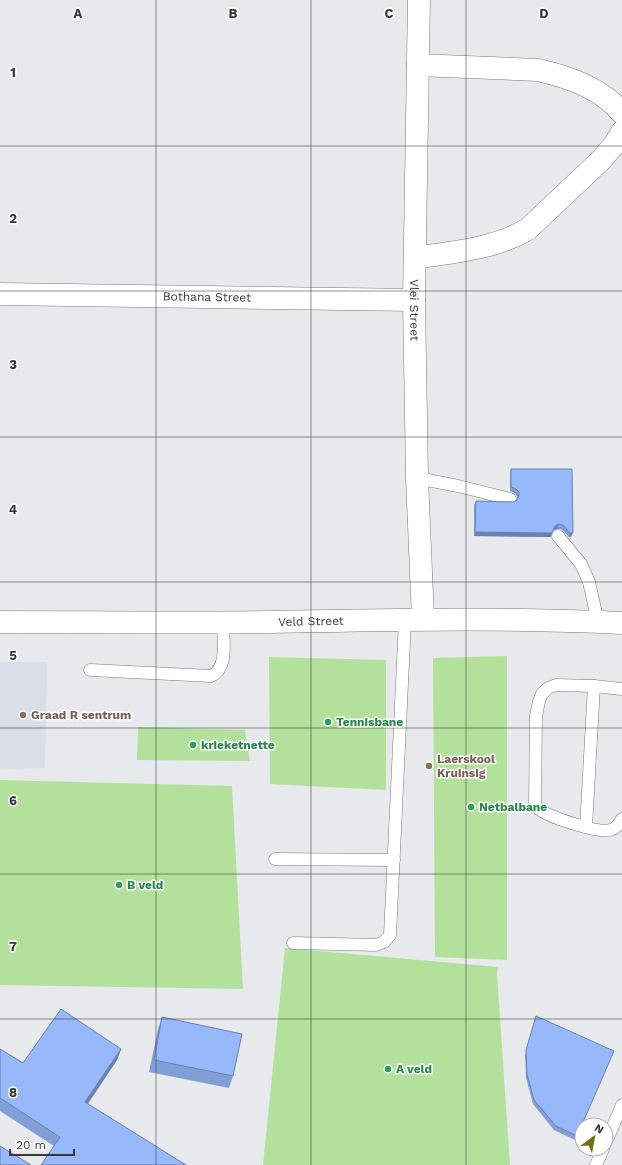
<svg xmlns="http://www.w3.org/2000/svg" width="622" height="1165" font-family="'Work Sans',sans-serif">
  <style>
    .built { fill: #d9dee7 }
    .green { fill: #b3e19c }
    .lines { fill: none; stroke-linecap: round; stroke-linejoin: round }
    .service-casing { stroke: #77797c; stroke-width: 13 }
    .minor-casing { stroke: #77797c; stroke-width: 23 }
    .tertiary-casing { stroke: #77797c; stroke-width: 23 }
    .service { stroke: #fff; stroke-width: 12 }
    .minor { stroke: #fff; stroke-width: 22 }
    .tertiary { stroke: #fff; stroke-width: 22 }
    .wall { fill: #829ed7 }
    .shaded-wall { fill: #6a81af }
    .building { fill: #97b8fa; stroke: #6a81af }
    .grid { fill: none; stroke: #373739; stroke-width: 1; stroke-opacity: 0.55 }
    .education-dot { fill: #8d6e63; stroke: #fff; stroke-width: 1.5 }
    .leisure-dot { fill: #2e9e5b; stroke: #fff; stroke-width: 1.5 }
    .labels { text-anchor: middle; stroke-width: 3; stroke-linejoin: round; paint-order: stroke }
    .street-label { font-size: 12px; fill: #373739; stroke: #fff }
    .education-label { font-size: 12px; font-weight: bold; fill: #785e54; stroke: #fff; text-anchor: start }
    .leisure-label { font-size: 12px; font-weight: bold; fill: #27864d; stroke: #fff; text-anchor: start }
    .grid-label { font-size: 13px; text-anchor: middle; font-weight: bold; fill: #373739; stroke: #fff; stroke-width: 3; stroke-linejoin: round; paint-order: stroke }
  </style>
  <rect width="100%" height="100%" fill="#e7e9ec"/>
  <!-- built -->
  <path class="built" d="M0,662H47L45,768L0,769Z"/>
  <!-- green -->
  <g class="green">
    <path d="M507,656V960L435,957L433,658Z"/>
    <path d="M269,657L386,660V790L270,784Z"/>
    <path d="M138,727L245,730L250,761L137,760Z"/>
    <path d="M0,780L232,786L243,989L0,985Z"/>
    <path d="M285,948L498,967L497,973L510,1165H263Z"/>
  </g>
  <g class="lines">
    <!-- service casing -->
    <g class="service-casing">
      <g id="service">
        <path d="M417,478L458,486L510,499"/>
        <path d="M558,536L581,564L589,582L598,622"/>
        <path d="M90,670L211,676C229,668 223,638 223,622"/>
        <path d="M622,689L594,686L556,685L548,688L542,694L539,701L536,716L535,805C537,807 539,810 542,811C553,818 600,834 611,830C617,828 619,823 622,819"/>
        <path d="M586,827L594,686"/>
        <path d="M275,859L394,860"/>
        <path d="M293,943L376,945L384,942L390,935L405,620"/>
        <path d="M606,1142L622,1105"/>
        <path d="M596,1165L603,1149"/>
      </g>
    </g>
    <!-- minor casing -->
    <g class="minor-casing">
      <g id="minor">
        <path id="s1" d="M419,0L414,300L417,478L423,619"/>
        <path d="M418,65L538,70C569,77 601,88 622,113"/>
        <path d="M415,258C453,252 495,249 528,229L601,160L614,145L622,132"/>
        <path id="s2" d="M0,294L414,300"/>
      </g>
    </g>
    <!-- tertiary casing -->
    <g class="tertiary-casing">
      <g id="tertiary">
        <path id="s3" d="M0,622C91,622 181,623 272,622C389,620 505,617 622,623"/>
      </g>
    </g>
    <!-- service -->
    <use href="#service" class="service"/>
    <!-- minor -->
    <use href="#minor" class="minor"/>
    <!-- tertiary -->
    <use href="#tertiary" class="tertiary"/>
  </g>
  <!-- wall -->
  <g class="wall">
    <path d="M511,469H572L571,537H569L561,529H557L553,530L551,537L474,536V505L476,501L513,502L517,500V497L515,493L510,491V473Z"/>
    <path d="M536,1016L612,1055L575,1140L554,1130L533,1104L526,1078L525,1055Z"/>
    <path d="M162,1017L233,1076L229,1088L149,1072L158,1029Z"/>
    <path d="M0,1049L23,1063L121,1049L117,1060L88,1104L54,1146L0,1111Z"/>
  </g>
  <!-- shaded-wall -->
  <g class="shaded-wall">
    <path d="M559,524L557,529L553,530L555,526Z"/>
    <path d="M475,532L552,533L551,537L474,536Z"/>
    <path d="M570,533H573L571,537H569Z"/>
    <path d="M121,1049L117,1060L81,1113L85,1102Z"/>
  </g>
  <!-- building -->
  <g class="building">
    <path d="M511,469H572L573,533H570L563,525L559,524L555,526L552,533L475,532L476,501L513,502L517,500L519,496V492L516,489L511,487Z"/>
    <path d="M61,1009L121,1049L85,1102L186,1165H41L60,1137L0,1098V1049L23,1063Z"/>
    <path d="M536,1016L614,1051L577,1136L556,1126L534,1100L527,1074L526,1050Z"/>
    <path d="M162,1017L242,1034L233,1076L154,1060Z"/>
    <path d="M0,1146L31,1165H0Z"/>
  </g>
  <!-- grid -->
  <path class="grid" d="M156,0V1165M311,0V1165M466,0V1165M0,146H622M0,291H622M0,437H622M0,582H622M0,728H622M0,874H622M0,1019H622"/>
  <!-- markers -->
  <g class="education-dot">
    <circle cx="23" cy="715" r="4"/>
    <circle cx="429" cy="766" r="4"/>
  </g>
  <g class="leisure-dot">
    <circle cx="328" cy="722" r="4"/>
    <circle cx="193" cy="745" r="4"/>
    <circle cx="471" cy="807" r="4"/>
    <circle cx="119" cy="885" r="4"/>
    <circle cx="388" cy="1069" r="4"/>
  </g>
  <g class="labels">
    <!-- street labels -->
    <g class="street-label">
      <text dy="4" stroke="none"><textPath href="#s2" startOffset="207">Bothana Street</textPath></text>
      <text dy="4" stroke="none"><textPath href="#s1" startOffset="310">Vlei Street</textPath></text>
      <text dy="4" stroke="none"><textPath href="#s3" startOffset="311">Veld Street</textPath></text>
    </g>
    <!-- education labels -->
    <g class="education-label">
      <text x="31" y="719">Graad R sentrum</text>
      <text x="437" y="763">Laerskool<tspan x="437" dy="14">Kruinsig</tspan></text>
    </g>
    <!-- leisure labels -->
    <g class="leisure-label">
      <text x="336" y="726">Tennisbane</text>
      <text x="201" y="749">krieketnette</text>
      <text x="479" y="811">Netbalbane</text>
      <text x="127" y="889">B veld</text>
      <text x="396" y="1073">A veld</text>
    </g>
  </g>
  <g class="grid-label">
    <text x="78" y="18">A</text>
    <text x="233" y="18">B</text>
    <text x="389" y="18">C</text>
    <text x="544" y="18">D</text>
    <text x="13" y="77">1</text>
    <text x="13" y="223">2</text>
    <text x="13" y="369">3</text>
    <text x="13" y="514">4</text>
    <text x="13" y="660">5</text>
    <text x="13" y="805">6</text>
    <text x="13" y="951">7</text>
    <text x="13" y="1097">8</text>
  </g>
  <!-- north arrow -->
  <g transform="translate(594 1137) rotate(32)"><circle r="19" fill="#ffffff" stroke="#afafb0"/>
  <path d="M0-3L7 15L0 10L-7 15Z" fill="#747114"/>
  <text y="-6" font-size="11" font-weight="bold" text-anchor="middle" fill="#373739">N</text>
  </g>
  <!-- scale -->
  <path d="M10 1149v6h64v-6" fill="none" stroke="#373739" stroke-width="2"/>
  <text x="16" y="1149" font-size="12" fill="#373739" stroke="#ffffff" stroke-width="3" paint-order="stroke">20 m</text>
</svg>
